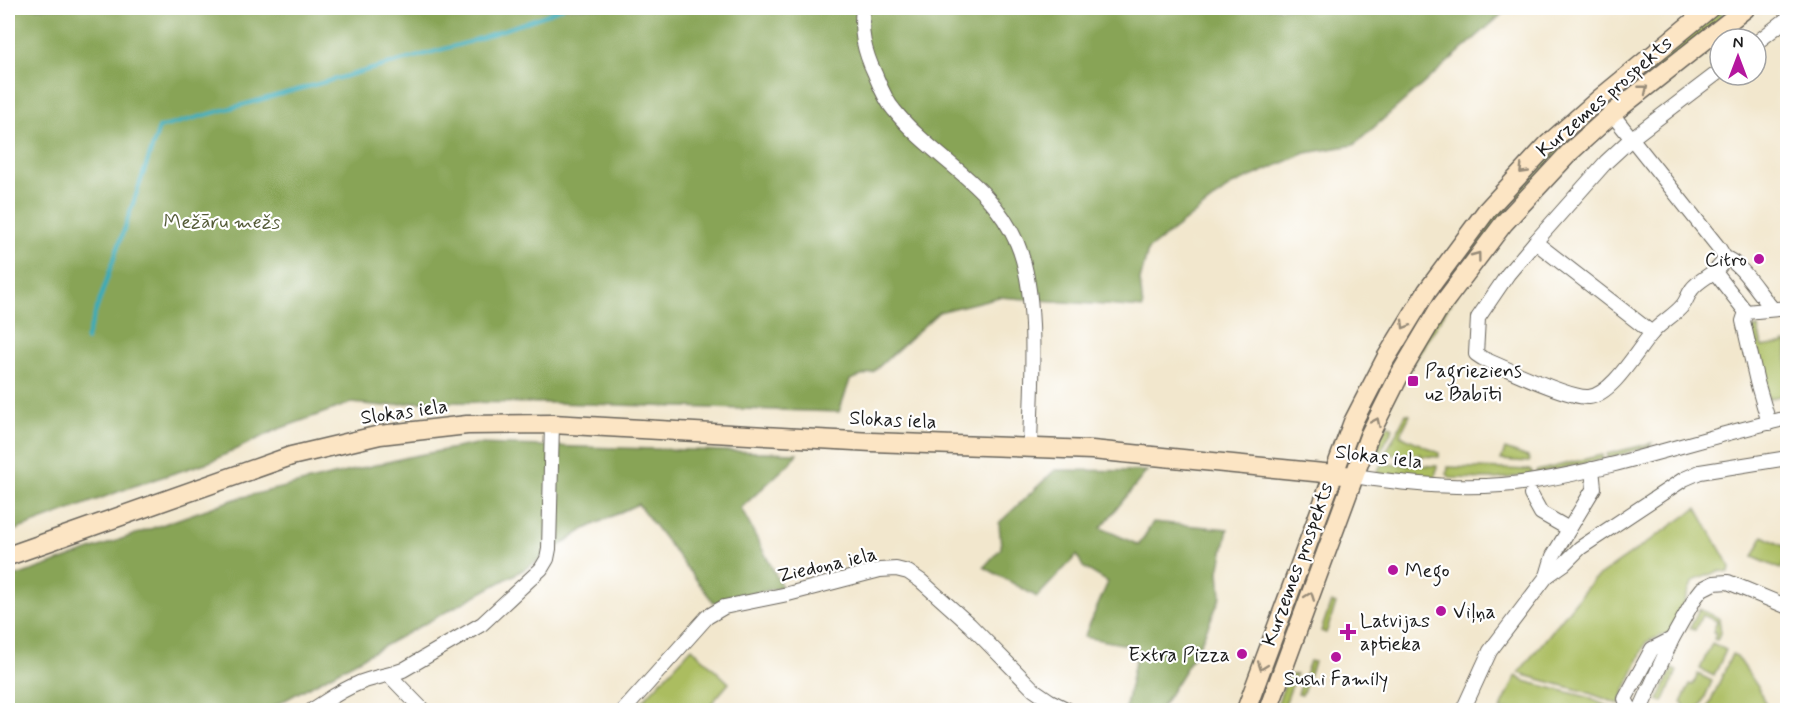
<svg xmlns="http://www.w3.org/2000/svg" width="1795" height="718" font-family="Mynerve,sans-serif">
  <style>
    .green { fill: #abbd61; stroke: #646c3e; stroke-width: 1.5 }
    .forest { fill: #88a457; stroke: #52603a; stroke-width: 1.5 }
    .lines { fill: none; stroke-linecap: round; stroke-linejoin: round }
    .stream { stroke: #3babb8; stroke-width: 4 }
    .street-casing { stroke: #67635a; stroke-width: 16 }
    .secondary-casing { stroke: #67635a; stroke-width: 21 }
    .street { stroke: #fff; stroke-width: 14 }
    .secondary { stroke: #fce5c4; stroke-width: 18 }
    .oneway { stroke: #978b78 }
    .poi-dot { fill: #b5179e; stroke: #fff; stroke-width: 2 }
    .labels { text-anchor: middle; stroke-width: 4.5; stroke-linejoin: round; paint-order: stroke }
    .street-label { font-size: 20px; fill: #1c1c1c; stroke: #fff }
    .park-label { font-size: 20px; fill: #555c38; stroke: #fff }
    .poi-label { font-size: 20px; fill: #1c1c1c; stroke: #fff; text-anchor: start }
  </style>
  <rect width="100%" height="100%" fill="#fff"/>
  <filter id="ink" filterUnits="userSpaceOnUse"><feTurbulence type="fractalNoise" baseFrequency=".0167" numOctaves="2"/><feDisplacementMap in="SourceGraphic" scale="12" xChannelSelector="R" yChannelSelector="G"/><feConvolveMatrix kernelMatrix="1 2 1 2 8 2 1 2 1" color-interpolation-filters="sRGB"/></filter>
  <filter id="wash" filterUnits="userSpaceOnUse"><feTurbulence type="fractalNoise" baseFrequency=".008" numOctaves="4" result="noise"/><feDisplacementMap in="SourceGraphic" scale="24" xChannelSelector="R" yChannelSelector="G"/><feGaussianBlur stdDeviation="1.35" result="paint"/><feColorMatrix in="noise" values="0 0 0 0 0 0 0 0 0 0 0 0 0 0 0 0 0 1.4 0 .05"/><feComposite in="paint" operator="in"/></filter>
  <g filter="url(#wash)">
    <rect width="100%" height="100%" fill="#f2e7cd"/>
    <!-- green -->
    <g class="green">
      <path d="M1719,10L1724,17L1515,201L1358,450L1351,447L1385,374L1462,252L1533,169L1650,65Z"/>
      <path d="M1758,327L1762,347L1787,343V394L1768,399L1751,329Z"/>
      <path d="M1406,414L1410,415L1400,435L1439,453V457L1421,456V454H1409L1408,456L1388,454L1386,452Z"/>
      <path d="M1388,425L1393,428L1381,451L1377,454L1370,453Z"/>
      <path d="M1652,443L1650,446L1608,458L1607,454Z"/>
      <path d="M1505,449L1528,457L1530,460L1529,462L1501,460Z"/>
      <path d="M1602,455L1603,459L1536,474V471Z"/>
      <path d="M1382,464L1437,466L1435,480L1378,474L1377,471Z"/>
      <path d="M1448,467L1531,470L1532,475L1495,479L1451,478L1447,474Z"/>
      <path d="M1330,498L1339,501L1261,710H1258L1268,676Z"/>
      <path d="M1697,508L1730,567L1729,572L1719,571L1693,581L1671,632L1646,642L1619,704L1586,692L1524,675L1519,672L1593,580Z"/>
      <path d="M1763,536L1787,548V556L1781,569L1753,557Z"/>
      <path d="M1331,602L1336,604L1326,633L1321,631Z"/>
      <path d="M1699,609L1719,618L1721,633L1717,640L1714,639L1716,633L1713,632L1717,621L1702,615L1695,630L1690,628Z"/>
      <path d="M1712,643L1726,650L1714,676L1700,669Z"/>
      <path d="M692,648L729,683L706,710H634Z"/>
      <path d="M1732,654L1737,656L1758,687L1768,710H1707Z"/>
      <path d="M1310,661L1314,662L1302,695L1298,694Z"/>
      <path d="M1672,669L1677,671L1663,702L1658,700Z"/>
      <path d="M1296,674L1283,710H1275L1288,676Z"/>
      <path d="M1698,674L1712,681L1699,710H1682L1684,705L1681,703L1690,684L1693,685Z"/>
      <path d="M1516,676L1524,681L1587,697L1616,710H1500Z"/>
    </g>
    <!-- forest -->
    <g class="forest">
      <path d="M8,8H1509L1354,145L1306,153L1232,185L1148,250L1140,280L1143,308L999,297L939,312L873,372L850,380L839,412L554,403L417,402L384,406L351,403L276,430L212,461L134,486L8,533Z"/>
      <path d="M476,444L797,453L792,461L741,508L782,587L714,603L638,504L585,529L530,566L267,710H8V579L235,499L408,457Z"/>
      <path d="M1055,470L1147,471L1101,528L1139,545L1153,522L1228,529L1219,571L1221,596L1199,647L1160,710H1125L1138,647L1084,637L1108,582L1083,567L1077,555L1037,597L984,567L1001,548L999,523Z"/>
    </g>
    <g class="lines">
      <!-- stream -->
      <path class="stream" d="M86,340L159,128L469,42L543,16L562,8"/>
    </g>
  </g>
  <g filter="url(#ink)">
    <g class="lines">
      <!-- street casing -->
      <g class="street-casing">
        <g id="street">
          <path d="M863,8C860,32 864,51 875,74C880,86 885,100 894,110C934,160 990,181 1017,243C1040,296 1031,389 1030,447"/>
          <path d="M1756,43L1788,18"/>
          <path d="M1720,71L1632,138L1606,162L1535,242L1508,274L1478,318L1476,354L1482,358C1503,367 1570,399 1589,397C1613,394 1637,350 1652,333C1661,322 1674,316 1683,305C1687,300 1688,294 1692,289C1701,277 1719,273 1725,258"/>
          <path d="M1612,114L1719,248L1725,258C1741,262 1760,296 1773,309"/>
          <path d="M1535,242L1652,333"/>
          <path d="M1714,271L1746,312"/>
          <path d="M1769,423L1757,382L1743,321L1746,312L1788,308"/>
          <path d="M1354,476C1413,485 1475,491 1535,481C1621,467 1703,437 1788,418"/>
          <path d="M1531,495L1541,513L1569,529"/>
          <path d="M1547,576L1553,556L1594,488L1592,469"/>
          <path d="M390,676L423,710"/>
          <path d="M312,710C327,701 341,690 357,684C372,677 388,676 403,670L482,624L541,569L547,559L549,549L552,424"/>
          <path d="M624,710L707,617L724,607L788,594L880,570L896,569L908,572L921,581L970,625L1034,690L1050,701L1068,710"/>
          <path d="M1463,710L1490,651L1547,576L1564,564L1580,548L1684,479L1700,472L1788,458"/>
          <path d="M1631,710L1625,699L1652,649L1672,639"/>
          <path d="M1640,710L1672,639L1695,598L1702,589L1714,583L1728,582L1788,607"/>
        </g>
      </g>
      <!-- secondary casing -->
      <g class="secondary-casing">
        <g id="secondary">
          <path d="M8,556L291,456L380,435L467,425L552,424L872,442L1092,450L1354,476"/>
          <path d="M1246,710L1353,422L1386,358L1427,291L1487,210L1547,145L1598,100L1710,8"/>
          <path d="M1268,710L1369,436L1400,374L1438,310L1504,223L1570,152L1612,114L1746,8"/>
        </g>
      </g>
      <!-- street -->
      <use href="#street" class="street"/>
      <!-- secondary -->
      <use href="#secondary" class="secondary"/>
    </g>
    <!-- one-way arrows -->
    <defs><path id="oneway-chevron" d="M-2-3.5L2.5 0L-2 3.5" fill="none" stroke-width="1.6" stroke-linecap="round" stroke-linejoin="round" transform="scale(1.5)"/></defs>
    <g class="oneway">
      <use href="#oneway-chevron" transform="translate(1644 89) rotate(-39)"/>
      <use href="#oneway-chevron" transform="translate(1523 170) rotate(134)"/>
      <use href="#oneway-chevron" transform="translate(1477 256) rotate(-53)"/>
      <use href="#oneway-chevron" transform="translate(1405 325) rotate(121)"/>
      <use href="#oneway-chevron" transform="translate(1376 422) rotate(-65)"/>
      <use href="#oneway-chevron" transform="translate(1310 596) rotate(-70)"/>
      <use href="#oneway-chevron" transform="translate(1262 666) rotate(110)"/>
    </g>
  </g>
  <!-- markers -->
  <g class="poi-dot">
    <circle cx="1759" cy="259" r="6"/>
    <rect x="1407" y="375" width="12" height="12" rx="3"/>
    <circle cx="1393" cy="570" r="6"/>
    <circle cx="1441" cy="611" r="6"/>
    <path d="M1345 623h6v6h6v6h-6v6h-6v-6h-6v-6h6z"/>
    <circle cx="1242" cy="654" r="6"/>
    <circle cx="1336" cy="657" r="6"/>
  </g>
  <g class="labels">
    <!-- street labels -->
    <g class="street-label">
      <text transform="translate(1604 96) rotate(-41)" y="7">Kurzemes prospekts</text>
      <text transform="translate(404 411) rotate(-8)" y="7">Slokas iela</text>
      <text transform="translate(893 419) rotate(3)" y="7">Slokas iela</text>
      <text transform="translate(1379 456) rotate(7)" y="7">Slokas iela</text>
      <text transform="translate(827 564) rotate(-13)" y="7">Ziedoņa iela</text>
      <text transform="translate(1297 564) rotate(-70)" y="7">Kurzemes prospekts</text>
    </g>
    <!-- park labels -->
    <g class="park-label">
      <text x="222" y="228">Mežāru mežs</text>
    </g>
    <!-- poi labels -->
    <g class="poi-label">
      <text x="1747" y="266" text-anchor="end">Citro</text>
      <text x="1425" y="377">Pagrieziens<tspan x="1425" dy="23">uz Babīti</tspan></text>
      <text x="1405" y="577">Mego</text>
      <text x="1453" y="618">Viļņa</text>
      <text x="1360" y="627">Latvijas<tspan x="1360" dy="23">aptieka</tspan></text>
      <text x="1230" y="661" text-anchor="end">Extra Pizza</text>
      <text x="1336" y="685" text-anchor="middle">Sushi Family</text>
    </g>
  </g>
  <!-- margin -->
  <rect width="1795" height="718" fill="none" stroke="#fff" stroke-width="30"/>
  <!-- north arrow -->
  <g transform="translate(1738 57)"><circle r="28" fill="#ffffff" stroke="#a4a4a4" stroke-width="1.5"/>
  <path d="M0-4.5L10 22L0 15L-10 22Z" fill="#b5179e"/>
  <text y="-9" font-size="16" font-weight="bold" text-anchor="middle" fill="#1c1c1c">N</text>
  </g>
</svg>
